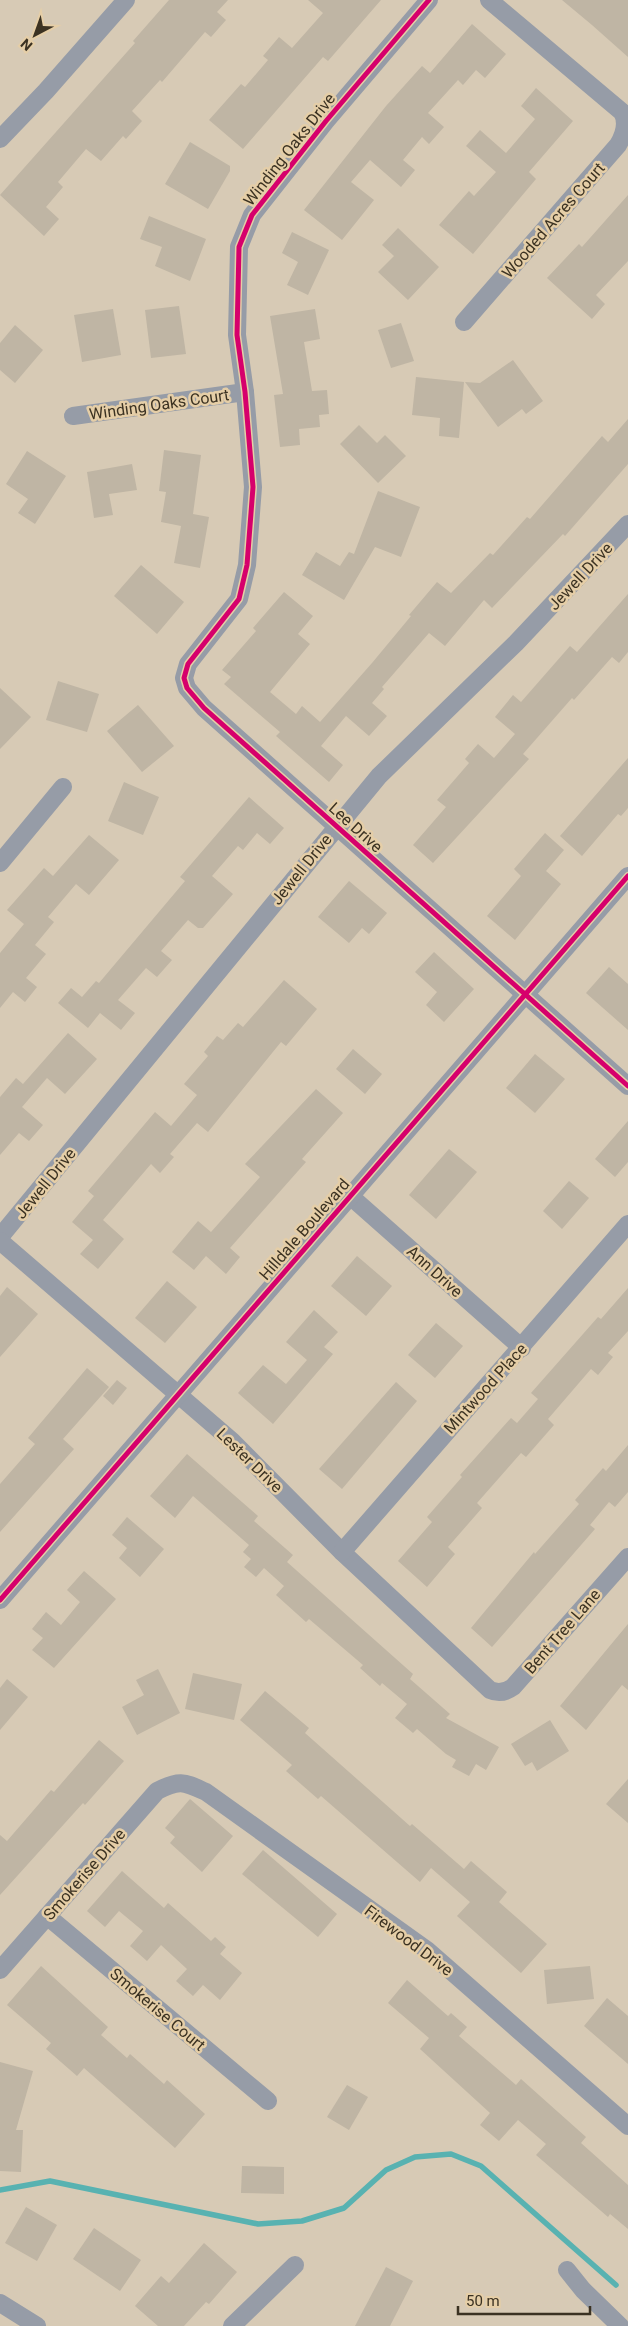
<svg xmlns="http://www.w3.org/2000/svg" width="628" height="2326" font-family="Roboto,sans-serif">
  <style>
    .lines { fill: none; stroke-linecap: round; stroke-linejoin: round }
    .stream { stroke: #58b2b1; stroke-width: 5.5 }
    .building { fill: #bfb5a4 }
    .minor { stroke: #969ca7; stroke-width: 18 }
    .cycleway-casing { stroke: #e5cea7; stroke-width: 8 }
    .cycleway { stroke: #d6006c; stroke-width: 5 }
    .labels { text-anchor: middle; stroke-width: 5; stroke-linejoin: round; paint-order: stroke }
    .street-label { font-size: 16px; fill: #3b3222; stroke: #e5cea7 }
  </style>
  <rect width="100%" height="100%" fill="#d7cab5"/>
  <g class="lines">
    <!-- stream -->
    <path class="stream" d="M0,2190L50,2181L258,2224L302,2221L344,2208L386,2170L415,2157L451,2154L481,2166L616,2285"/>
  </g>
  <!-- building -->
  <g class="building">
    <path d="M169,0H228L217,12L226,20L211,37L205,32L162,82L160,80L132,111L142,121L126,139L123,136L101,161L86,149L58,182L63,187L46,207L59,219L44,236L0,195L135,43L133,41Z"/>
    <path d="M308,0H381L328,61L323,57L243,149L209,120L241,84L245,87L268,60L263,56L279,37L292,48L323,13Z"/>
    <path d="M562,0H628V57L592,25Z"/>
    <path d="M472,24L506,54L485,78L476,70L463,85L458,80L428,113L444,127L429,144L422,137L403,160L415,170L401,187L370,160L351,182L374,200L342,240L304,210L386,106L422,66L430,73Z"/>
    <path d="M536,88L573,121L529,172L536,179L473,254L439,225L469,191L474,196L496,172L466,146L480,130L506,153L535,119L521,106Z"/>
    <path d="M190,142L230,166V171L208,209L165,184Z"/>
    <path d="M628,195V261L596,295L605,304L592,319L547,278L579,244L582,247Z"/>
    <path d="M149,216L206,239L190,281L155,266L162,247L140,239Z"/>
    <path d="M398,228L439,267L408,300L378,272L394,256L382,245Z"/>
    <path d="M292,232L329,250L308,295L287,285L298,262L282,253Z"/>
    <path d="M179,306L186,354L151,358L145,310Z"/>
    <path d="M113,309L121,355L82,362L74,315Z"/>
    <path d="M315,309L320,339L304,342L312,391L327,390L329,414L319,415L320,427L299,429L300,445L280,447L274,395L283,394L270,316Z"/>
    <path d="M401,323L414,361L391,368L378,330Z"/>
    <path d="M15,325L43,350L15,383L0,370V343Z"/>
    <path d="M513,360L543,401L526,414L522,409L498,427L465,382L480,383Z"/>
    <path d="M416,377L464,382L459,438L439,436L440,418L412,415Z"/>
    <path d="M628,419V464L565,536L563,534L492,608L484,600L445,646L429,633L382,687L384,689L372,703L387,716L369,736L346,716L321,746L343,765L329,782L276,736L280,732L224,684L231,677L222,670L256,631L253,628L284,592L313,616L298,634L310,644L270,692L296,714L302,706L320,722L372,663L411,616L409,615L437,582L451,593L490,553L493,555L527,517L530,519L602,436L608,442Z"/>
    <path d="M359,425L377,443L385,435L406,456L378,483L340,444Z"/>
    <path d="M164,450L201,455L193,514L209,517L200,568L174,563L181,526L161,522L166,492L159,491Z"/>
    <path d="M27,451L66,476L35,524L18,513L28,499L6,484Z"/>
    <path d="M132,464L137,490L109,494L113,515L94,518L87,472Z"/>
    <path d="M378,491L420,507L401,557L375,547L344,600L302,575L316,552L340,566L349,552L354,554Z"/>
    <path d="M141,565L184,602L157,634L114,596Z"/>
    <path d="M628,594V652L619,663L612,657L574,700L572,698L523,754L529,759L433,863L413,845L446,807L437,800L469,763L465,759L478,744L494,758L515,734L495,717L513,695L521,702L570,646L577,652Z"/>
    <path d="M58,681L99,694L87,732L46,720Z"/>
    <path d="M0,688L31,717L0,749Z"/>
    <path d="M138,705L174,746L142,772L107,731Z"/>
    <path d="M628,758V808L621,816L618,814L582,856L560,836Z"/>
    <path d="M124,782L159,797L143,835L108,821Z"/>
    <path d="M249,797L284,828L270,844L257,833L243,850L238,846L212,876L233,894L203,928H198L188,920L161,951L172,960L157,977L146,968L118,1000L135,1013L121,1030L100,1013L88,1028L58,1003L71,988L82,997L96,981L99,983L185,881L180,877Z"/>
    <path d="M545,833L564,850L546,871L561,884L515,940L487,916L521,876L514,869Z"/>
    <path d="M89,835L119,860L89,895L76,884L48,917L54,922L35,945L46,954L26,978L37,987L25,1002L13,992L0,1008V953L24,924L7,910L44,868L53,876Z"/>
    <path d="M349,881L387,913L369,934L362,928L349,943L318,917Z"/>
    <path d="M434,952L474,989L444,1022L426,1005L437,992L415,972Z"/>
    <path d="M609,967L628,984V1030L586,993Z"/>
    <path d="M284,980L317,1009L286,1046L281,1042L208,1132L197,1123L170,1154L174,1157L160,1173L151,1164L103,1220L124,1239L98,1269L80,1254L93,1240L72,1222L94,1196L88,1191L155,1112L171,1126L197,1095L184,1084L208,1056L204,1052L217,1036L223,1040L238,1023L243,1027Z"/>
    <path d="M68,1033L97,1059L65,1094L47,1078L22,1107L43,1125L29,1141L19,1133L0,1155V1097L16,1078L23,1084Z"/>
    <path d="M353,1049L382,1074L365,1094L336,1069Z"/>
    <path d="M535,1054L565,1079L535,1113L506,1088Z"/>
    <path d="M316,1089L343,1113L302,1159L306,1162L230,1248L240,1257L226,1274L206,1256L194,1270L172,1252L198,1221L211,1232L260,1177L245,1164Z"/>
    <path d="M628,1121V1162L615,1177L595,1159Z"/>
    <path d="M449,1149L477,1172L436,1219L409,1195Z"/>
    <path d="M569,1181L589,1198L562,1229L543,1211Z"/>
    <path d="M357,1256L392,1286L366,1316L331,1286Z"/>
    <path d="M167,1281L197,1307L165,1343L135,1318Z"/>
    <path d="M7,1287L38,1314L0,1357V1296Z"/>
    <path d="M628,1288V1331L608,1353L613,1357L598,1375L591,1369L548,1419L554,1425L526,1457L521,1453L477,1503L482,1508L448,1547L455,1554L427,1587L398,1561L432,1522L427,1517L462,1477L460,1475L511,1418L517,1423L538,1399L531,1393L598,1317L601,1319Z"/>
    <path d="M314,1310L338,1332L324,1347L333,1354L273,1424L238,1393L263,1365L286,1384L307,1360L286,1342Z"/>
    <path d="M436,1323L463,1346L435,1378L408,1355Z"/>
    <path d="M87,1368L109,1387L63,1439L74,1449L0,1532V1484L35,1444L28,1438Z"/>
    <path d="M117,1380L127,1388L113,1405L103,1396Z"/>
    <path d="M396,1382L417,1401L342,1489L319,1469Z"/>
    <path d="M628,1445V1492L615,1507L609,1502L590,1525L595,1529L492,1647L471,1628L534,1552L535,1554L579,1504L575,1500L603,1468L606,1471Z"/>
    <path d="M187,1454L258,1516L254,1521L293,1555L287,1562L413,1674L410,1679L450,1714L446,1718L499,1747L486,1770L476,1764L469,1776L452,1767L456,1760L446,1754L417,1729L413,1733L395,1718L407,1704L382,1683L380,1686L360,1668L363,1665L309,1619L306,1622L276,1595L284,1586L264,1568L256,1577L244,1567L251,1559L243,1552L249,1545L193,1496L175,1518L150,1496Z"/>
    <path d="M127,1517L164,1549L140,1577L119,1558L127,1548L112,1535Z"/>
    <path d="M84,1571L116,1599L54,1668L32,1650L43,1638L32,1629L46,1612L61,1625L80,1602L67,1590Z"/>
    <path d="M628,1624V1690L622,1685L586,1730L560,1706Z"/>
    <path d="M158,1669L180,1713L137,1735L122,1707L144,1695L136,1680Z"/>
    <path d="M193,1673L242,1684L234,1720L185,1709Z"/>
    <path d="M7,1679L28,1697L0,1730V1688Z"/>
    <path d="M265,1691L309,1728L305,1733L410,1826L412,1824L464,1869L471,1861L507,1892L499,1902L547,1944L521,1973L457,1916L470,1902L431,1868L420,1882L321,1796L318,1799L286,1771L292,1765L240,1720Z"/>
    <path d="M550,1720L569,1751L537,1771L532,1762L525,1766L511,1744Z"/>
    <path d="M99,1740L124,1761L85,1805L83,1803L0,1895V1835L7,1841L51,1790L54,1792Z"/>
    <path d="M628,1779V1823L606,1804Z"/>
    <path d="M190,1799L233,1836L202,1872L170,1843L175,1837L165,1828Z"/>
    <path d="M263,1850L337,1914L318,1937L242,1874Z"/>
    <path d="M122,1871L164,1908L168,1903L211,1941L215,1937L226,1947L220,1954L242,1973L220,2000L203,1985L193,1996L176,1981L187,1969L161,1945L147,1961L130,1946L143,1931L119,1911L105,1927L87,1911Z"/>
    <path d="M41,1966L108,2027L101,2035L127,2058L130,2054L164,2084L167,2080L205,2114L175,2148L84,2068L77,2076L46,2049L51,2043L7,2005Z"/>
    <path d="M590,1966L594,1999L547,2004L544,1970Z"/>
    <path d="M407,1980L448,2016L451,2013L467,2027L459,2036L516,2085L521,2079L586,2137L581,2143L628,2185V2229L610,2214L608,2217L536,2155L546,2144L518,2120L499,2141L480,2125L490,2113L420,2049L429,2038L388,2003Z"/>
    <path d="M607,1998L628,2016V2064L584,2026Z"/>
    <path d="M0,2062L33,2071L16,2130H23L21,2172L0,2171Z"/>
    <path d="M347,2085L368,2097L349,2130L327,2117Z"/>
    <path d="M242,2166L284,2167V2194L241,2193Z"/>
    <path d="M26,2207L57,2225L37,2261L5,2243Z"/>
    <path d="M94,2228L141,2260L120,2291L73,2259Z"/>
    <path d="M204,2243L237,2272L209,2304L206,2302L184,2326H158L135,2306L161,2276L169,2283Z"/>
    <path d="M386,2267L413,2281L390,2326H355Z"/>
  </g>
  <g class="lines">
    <!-- minor -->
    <g class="minor">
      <path d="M429,0L326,121L252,215L239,247L237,335L245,392L253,487L247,565L239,599L188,664L184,678L187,688L204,708L628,1086"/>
      <path d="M0,139L46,91L126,0"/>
      <path d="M464,322L618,145C624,135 628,123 622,112L489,0"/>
      <path d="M73,416L245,392"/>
      <path d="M0,863L63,787"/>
      <path d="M349,1195L522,1348"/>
      <path d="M0,1237L379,776L516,643L628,524"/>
      <path d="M0,1241L232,1441L342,1552L490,1690C499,1694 506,1692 513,1687L628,1557"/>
      <path d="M342,1552L628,1224"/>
      <path d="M0,1600L628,876"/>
      <path d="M47,1916L268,2101"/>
      <path d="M0,1970L157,1791C180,1779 184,1782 206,1792L427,1950L628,2126"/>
      <path d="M567,2270L583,2290L620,2326"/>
      <path d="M0,2303L37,2326"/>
      <path d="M232,2326L295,2265"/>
    </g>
    <!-- cycleway casing -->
    <g class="cycleway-casing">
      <g id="cycleway">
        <path d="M429,0L326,121L252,215L239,247L237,335L245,392L253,487L247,565L239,599L188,664L184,678L187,688L204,708L628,1086"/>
        <path d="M0,1600L628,876"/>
      </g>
    </g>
    <!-- cycleway -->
    <use href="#cycleway" class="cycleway"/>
  </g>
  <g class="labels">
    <!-- street labels -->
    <g class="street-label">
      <text transform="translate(289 149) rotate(-52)" y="6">Winding Oaks Drive</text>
      <text transform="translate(553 220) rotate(-49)" y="6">Wooded Acres Court</text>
      <text transform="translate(159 404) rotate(-8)" y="6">Winding Oaks Court</text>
      <text transform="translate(580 576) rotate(-47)" y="6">Jewell Drive</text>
      <text transform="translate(356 827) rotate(42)" y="6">Lee Drive</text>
      <text transform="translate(301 869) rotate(-51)" y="6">Jewell Drive</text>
      <text transform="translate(45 1183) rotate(-51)" y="6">Jewell Drive</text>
      <text transform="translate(304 1229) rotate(-49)" y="6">Hilldale Boulevard</text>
      <text transform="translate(435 1271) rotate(42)" y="6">Ann Drive</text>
      <text transform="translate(485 1388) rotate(-48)" y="6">Mintwood Place</text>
      <text transform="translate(250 1460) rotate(44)" y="6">Lester Drive</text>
      <text transform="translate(562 1631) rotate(-49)" y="6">Bent Tree Lane</text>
      <text transform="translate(84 1874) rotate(-49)" y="6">Smokerise Drive</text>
      <text transform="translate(409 1940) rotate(37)" y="6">Firewood Drive</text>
      <text transform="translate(158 2009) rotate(40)" y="6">Smokerise Court</text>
    </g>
  </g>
  <!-- north arrow -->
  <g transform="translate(35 35) rotate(221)" stroke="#e5cea7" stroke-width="4" paint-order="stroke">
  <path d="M0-4L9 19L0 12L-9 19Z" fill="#3b3222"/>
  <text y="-8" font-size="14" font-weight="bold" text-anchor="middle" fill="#3b3222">N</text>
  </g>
  <!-- scale -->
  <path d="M458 2306v8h132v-8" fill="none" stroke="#3b3222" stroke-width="2.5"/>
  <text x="466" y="2306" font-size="15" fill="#3b3222" stroke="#e5cea7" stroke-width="4" paint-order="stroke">50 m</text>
</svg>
